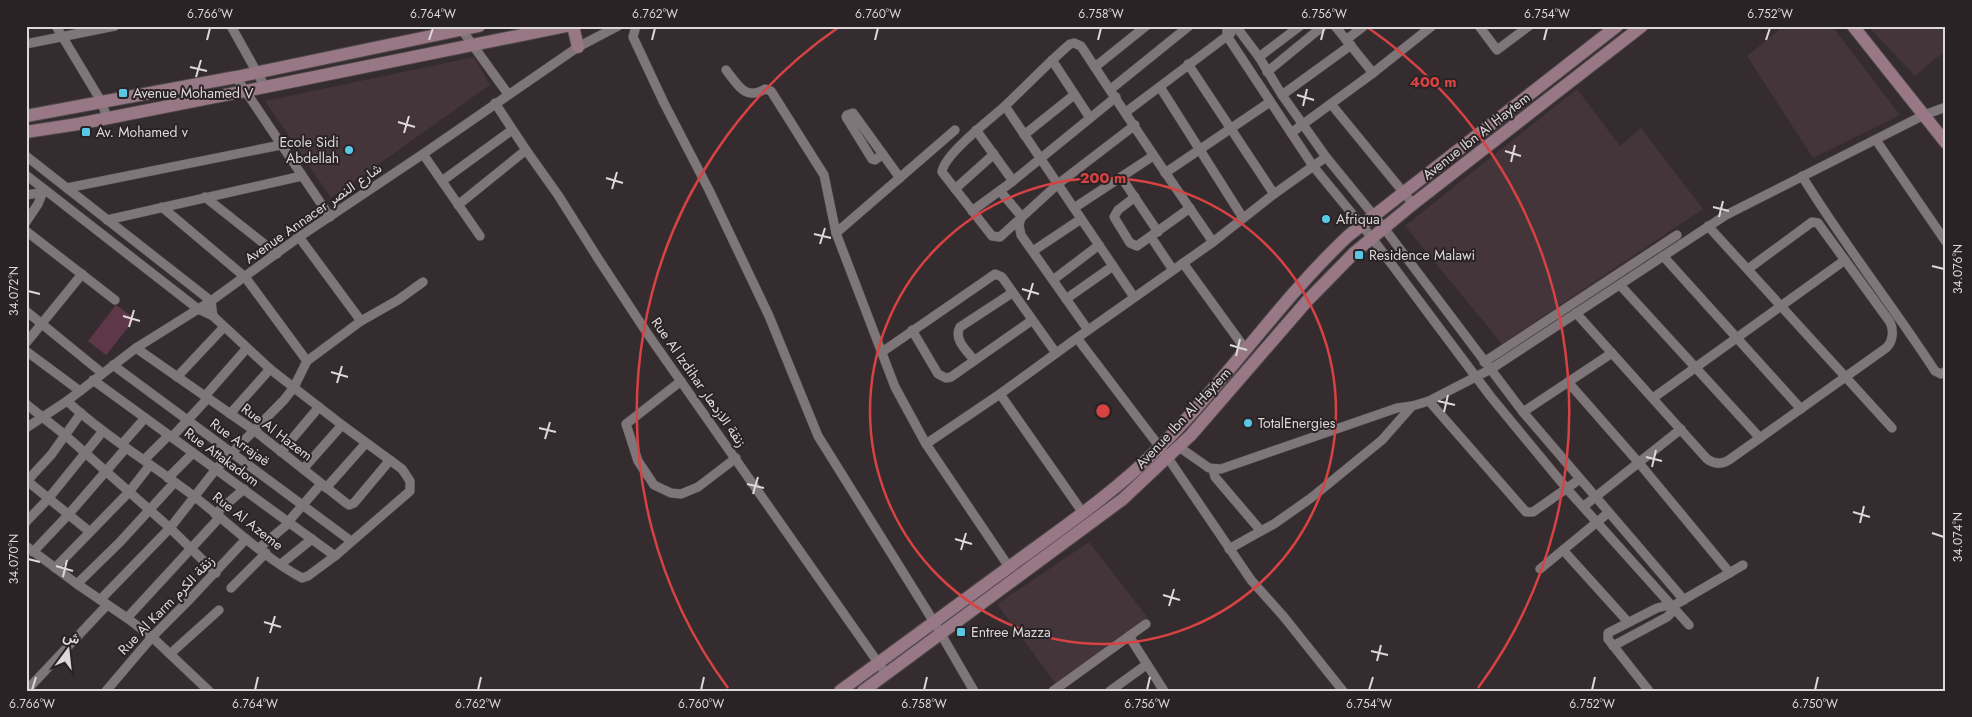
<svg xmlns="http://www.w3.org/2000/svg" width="1972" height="717" font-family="Jost,Vazirmatn,sans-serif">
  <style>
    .built { fill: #43353a }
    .green { fill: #5e3748 }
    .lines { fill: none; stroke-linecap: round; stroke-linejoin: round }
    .street-casing { stroke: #4e484a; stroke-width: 10 }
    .secondary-casing { stroke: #4e484a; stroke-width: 14 }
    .street { stroke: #7f7679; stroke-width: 9 }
    .secondary { stroke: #987885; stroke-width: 12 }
    .ticks { fill: none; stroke: #ddd8da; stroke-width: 2 }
    .ring { fill: none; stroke: #d74243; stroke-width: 2.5 }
    .poi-dot { fill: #59c8e5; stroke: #2a2325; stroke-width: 2 }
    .labels { text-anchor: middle; stroke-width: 4; stroke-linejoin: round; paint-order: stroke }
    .poi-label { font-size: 14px; fill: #ddd8da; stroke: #2a2325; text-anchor: start }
    .street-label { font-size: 14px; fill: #ddd8da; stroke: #2a2325 }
    .centre { fill: #d74243; stroke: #2a2325; stroke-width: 2.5 }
    .ring-label { font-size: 15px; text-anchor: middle; font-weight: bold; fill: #d74243; stroke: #2a2325; stroke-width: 4; stroke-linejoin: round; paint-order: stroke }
    .neatline { fill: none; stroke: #ddd8da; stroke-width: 2 }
    .ticks-label { font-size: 12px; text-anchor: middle; fill: #ddd8da }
  </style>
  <rect width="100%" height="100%" fill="#352c2f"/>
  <!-- built -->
  <g class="built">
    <path d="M1784,26H1832L1900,115L1813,158L1747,56Z"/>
    <path d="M1868,26H1946V50L1915,76Z"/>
    <path d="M474,57L490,85L331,198L265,101Z"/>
    <path d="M1577,89L1620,146L1641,128L1703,209L1502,344L1405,226Z"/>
    <path d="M1089,542L1148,618L1056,684L997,604Z"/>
  </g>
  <!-- green -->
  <path class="green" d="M116,305L135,319L106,355L88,341Z"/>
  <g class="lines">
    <!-- street casing -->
    <g class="street-casing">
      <g id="street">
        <path d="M56,26L101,101L107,117"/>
        <path d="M231,26L265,87"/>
        <path d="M459,26L508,94"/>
        <path d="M636,26L633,37L664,103L709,190L769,316L818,436L934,622L974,691"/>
        <path d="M1227,26V36L1313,166L1372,238L1491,397L1567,489L1689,625"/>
        <path d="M1233,26L1238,29L1259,57L1282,95L1326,157L1384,228L1523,412L1684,600"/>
        <path d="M1335,26L1373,73"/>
        <path d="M1479,26L1497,50L1529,26"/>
        <path d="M1346,40L1364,26"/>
        <path d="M26,44L115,26"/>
        <path d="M1259,57L1300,26"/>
        <path d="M1052,60L1090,118"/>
        <path d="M1188,64L1274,194"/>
        <path d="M1095,67L1146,26"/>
        <path d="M726,70C738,85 745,101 765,89L771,91L824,175L836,233L895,387L926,444L1009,567"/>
        <path d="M1267,72L1323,26"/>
        <path d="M236,77L330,217"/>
        <path d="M1160,87L1243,218"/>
        <path d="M1111,89L1189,26"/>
        <path d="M1282,95L1351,45"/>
        <path d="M495,103L526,150L558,195L599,260L647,333L886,674"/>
        <path d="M1331,104L1413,204"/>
        <path d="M1005,106L1134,297"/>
        <path d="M1126,112L1231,33"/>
        <path d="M1135,125L1058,184L1000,237L992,236L942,172C944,154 992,118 1006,105C1027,85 1048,63 1070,44L1074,43L1081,46C1124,112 1168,177 1213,242"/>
        <path d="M976,130L1013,181"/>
        <path d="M1291,133L1373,73L1432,26"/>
        <path d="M1024,135L1074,95"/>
        <path d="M1876,140L1946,242"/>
        <path d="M423,154L480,236"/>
        <path d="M883,154L875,160L872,159L846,117L847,115L853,113L900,178"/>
        <path d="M26,156L211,301L213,316"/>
        <path d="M1326,157L1274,194L1213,242L1077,338L1168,458L1251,580L1284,617L1343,691"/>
        <path d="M1165,173L1270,102"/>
        <path d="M26,175L198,309L213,316L270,369L342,425L402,469L410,481V491L335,556L308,576L302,578C263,557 230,524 195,497C153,465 106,437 67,401"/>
        <path d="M1802,176C1843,243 1892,305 1935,371L1941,374L1946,371"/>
        <path d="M1121,177L1158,232"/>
        <path d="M442,181L512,130"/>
        <path d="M67,188L281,145"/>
        <path d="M955,189L994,154"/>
        <path d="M1000,191L1022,217"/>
        <path d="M26,195L45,192"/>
        <path d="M205,197L277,254"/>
        <path d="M1135,197L1118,210L1114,217L1130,243L1137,246L1190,208"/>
        <path d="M458,205L526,150"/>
        <path d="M162,207L245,277L307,361"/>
        <path d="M1074,208L1153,156"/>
        <path d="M972,211L1013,181L1116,97"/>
        <path d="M1021,218L1019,225L1021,235L1088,330"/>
        <path d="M107,220L302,176"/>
        <path d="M26,222L38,204L43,192"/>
        <path d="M1708,226L1892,428"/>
        <path d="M26,231L115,300"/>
        <path d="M836,233L955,130"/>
        <path d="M299,237L361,321"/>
        <path d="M1151,237L1173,270"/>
        <path d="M1033,251L1081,219"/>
        <path d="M1663,256L1801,409"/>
        <path d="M1183,263L1246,350"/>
        <path d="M1053,280L1099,245"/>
        <path d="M1620,285L1760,438"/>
        <path d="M1066,299L1113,266"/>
        <path d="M26,311L102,373"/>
        <path d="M1576,313L1707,459C1714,464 1721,465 1729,460L1886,348C1893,342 1894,330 1890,322L1818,223L1812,222L1748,269"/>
        <path d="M912,330L938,374L946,378L951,377L1031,321"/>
        <path d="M26,343L82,274"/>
        <path d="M136,348L255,431L346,503L349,505L354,503L390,460"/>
        <path d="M26,351L80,391"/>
        <path d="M882,352L995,274L1002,277L1056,353"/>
        <path d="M974,360C967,351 953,339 960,327L1012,293"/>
        <path d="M1484,362L1677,235"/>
        <path d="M113,365L351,541"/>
        <path d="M177,377L224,327"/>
        <path d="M93,380L335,556"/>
        <path d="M681,381L626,424L638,461L654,485L671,493L681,494L698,487L736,458"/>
        <path d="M1568,382L1639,463L1730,573"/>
        <path d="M1000,394L1083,513"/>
        <path d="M205,396L247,348"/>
        <path d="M1653,398L1845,260"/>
        <path d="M1429,401L1526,512H1533L1580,479"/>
        <path d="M26,404L65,435L170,528L216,573"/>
        <path d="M1523,412L1612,353"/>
        <path d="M230,414L270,369"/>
        <path d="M26,428L67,401L136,348L211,301L299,237L423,154L578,47L618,26"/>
        <path d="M172,437L208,398"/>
        <path d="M122,444L145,418"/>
        <path d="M926,444L1000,394L1077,338"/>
        <path d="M1179,447L1209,468L1221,469L1397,408L1412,406L1429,401L1491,369L1726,215L1924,115L1946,107"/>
        <path d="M281,452L319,407"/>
        <path d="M144,460L169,435"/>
        <path d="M303,469L342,425"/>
        <path d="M1213,469L1215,477L1261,531L1274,524L1311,498L1382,440L1412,406"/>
        <path d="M168,478L193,453"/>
        <path d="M26,480L90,532"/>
        <path d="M26,482L51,455L81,413"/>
        <path d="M326,488L366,443"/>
        <path d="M1584,506L1681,429"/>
        <path d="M215,514L244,489"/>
        <path d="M26,522L48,499L103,431"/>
        <path d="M288,522L321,484"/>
        <path d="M26,546L77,584L127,618L152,637L209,691"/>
        <path d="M259,548L289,523"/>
        <path d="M1229,549L1261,531"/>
        <path d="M1563,550L1628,622"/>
        <path d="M33,552L68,515L126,448"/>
        <path d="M281,564L312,539"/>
        <path d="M55,568L129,492L150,465"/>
        <path d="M1540,569L1608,513"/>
        <path d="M77,584L120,542L174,483"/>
        <path d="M231,588L266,553"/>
        <path d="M100,600L170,528L216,469L284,400L294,387L307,361L361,321L398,300L423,282"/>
        <path d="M127,618L220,517"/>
        <path d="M1129,636L1164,691"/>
        <path d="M1613,646L1667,617L1671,613L1673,606"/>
        <path d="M170,654L219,610"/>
        <path d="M26,691L107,605"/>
        <path d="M106,691L152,637L189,600L246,539"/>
        <path d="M1053,691L1146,624"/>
        <path d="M1110,691L1146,665"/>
        <path d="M1649,691L1608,639V633L1657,608L1665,606H1673L1743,565"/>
      </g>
    </g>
    <!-- secondary casing -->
    <g class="secondary-casing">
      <g id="secondary">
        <path d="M573,26L578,47"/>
        <path d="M1853,26L1946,143"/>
        <path d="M26,116L236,77L479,26"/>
        <path d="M26,132L78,124L265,87L566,26"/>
        <path d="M840,691C900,647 960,603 1020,559C1068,524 1117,490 1159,448C1226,381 1279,301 1348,236L1617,26"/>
        <path d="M863,691L1123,499L1191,435L1307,301L1355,252L1413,204L1642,26"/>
      </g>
    </g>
    <!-- street -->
    <use href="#street" class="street"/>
    <!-- secondary -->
    <use href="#secondary" class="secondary"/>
  </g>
  <!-- ticks -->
  <path class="ticks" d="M207,40L210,28M429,40L433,28M652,40L655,28M875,40L878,28M1098,40L1101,28M1321,40L1324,28M1544,40L1547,28M1766,40L1770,28M190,67L207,71M196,77L201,60M1297,95L1314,100M1303,106L1307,89M398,122L415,127M404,133L409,116M1505,151L1521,156M1511,162L1515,145M606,178L623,183M612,189L617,172M1713,207L1729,211M1719,217L1723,201M814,234L831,238M820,244L825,228M1932,266L1944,269M1022,289L1039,294M28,291L40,294M1028,300L1033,283M123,316L140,321M129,327L134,310M1230,345L1247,350M1236,356L1240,339M331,372L348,377M337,383L342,366M1438,401L1455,405M1444,412L1448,395M539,428L556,432M545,439L550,422M1646,457L1662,461M1652,467L1656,450M747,484L764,488M753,494L758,477M1853,512L1870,517M1860,523L1864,506M1932,533L1944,537M955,539L972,544M961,550L966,533M28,559L40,562M56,566L73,571M63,577L67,560M1163,595L1180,600M1169,606L1174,589M264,622L281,627M270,633L275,616M1371,651L1388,655M1377,661L1381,645M32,690L36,677M255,690L258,677M478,690L481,677M701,690L704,677M924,690L927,677M1147,690L1150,677M1369,690L1373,677M1592,690L1595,677M1815,690L1818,677"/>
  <!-- distance rings -->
  <g class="ring">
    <circle cx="1103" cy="411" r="233"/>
    <path d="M728 688A466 466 0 0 1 839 27M1367 27A466 466 0 0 1 1478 688"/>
  </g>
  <!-- markers -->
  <g class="poi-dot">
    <rect x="118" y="88" width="10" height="10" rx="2.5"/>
    <rect x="81" y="127" width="10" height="10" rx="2.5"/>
    <circle cx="349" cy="150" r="5"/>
    <circle cx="1326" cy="219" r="5"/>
    <rect x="1354" y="250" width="10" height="10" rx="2.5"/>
    <circle cx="1248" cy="423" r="5"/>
    <rect x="956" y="627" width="10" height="10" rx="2.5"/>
  </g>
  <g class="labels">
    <!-- poi labels -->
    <g class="poi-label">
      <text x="133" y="98">Avenue Mohamed V</text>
      <text x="96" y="137">Av. Mohamed v</text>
      <text x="339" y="147" text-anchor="end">Ecole Sidi<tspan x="339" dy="16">Abdellah</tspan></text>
      <text x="1336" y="224">Afriqua</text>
      <text x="1369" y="260">Residence Malawi</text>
      <text x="1258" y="428">TotalEnergies</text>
      <text x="971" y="637">Entree Mazza</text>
    </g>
    <!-- street labels -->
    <g class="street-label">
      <text transform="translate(1476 136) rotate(-38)" y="5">Avenue Ibn Al Haytem</text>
      <text transform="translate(313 213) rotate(-35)" y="5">Avenue Annacer شارع النصر</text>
      <text transform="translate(699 382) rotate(55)" y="5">Rue Al Izdihar زنقة الازدهار</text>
      <text transform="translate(1183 418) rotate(-47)" y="5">Avenue Ibn Al Haytem</text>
      <text transform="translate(277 432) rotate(37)" y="5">Rue Al Hazem</text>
      <text transform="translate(240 442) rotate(36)" y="5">Rue Arrajaë</text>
      <text transform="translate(222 457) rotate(36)" y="5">Rue Attakadom</text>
      <text transform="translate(248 521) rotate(38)" y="5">Rue Al Azeme</text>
      <text transform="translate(166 605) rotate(-46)" y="5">Rue Al Karm زنقة الكرم</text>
    </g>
  </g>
  <circle cx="1103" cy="411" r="8" class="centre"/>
  <g class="ring-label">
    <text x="1433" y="87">400 m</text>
    <text x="1103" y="183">200 m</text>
  </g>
  <!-- border -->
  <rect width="1972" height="717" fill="none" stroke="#2a2325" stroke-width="55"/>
  <!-- north arrow -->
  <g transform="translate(68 650) rotate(15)" stroke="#2a2325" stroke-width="4" paint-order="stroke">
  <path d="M0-4L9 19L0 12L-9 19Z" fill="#ddd8da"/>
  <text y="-8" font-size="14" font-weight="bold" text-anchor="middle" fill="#ddd8da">ش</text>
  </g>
  <rect x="28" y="28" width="1916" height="662" class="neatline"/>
  <g class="ticks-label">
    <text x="210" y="18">6.766°W</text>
    <text x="433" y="18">6.764°W</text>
    <text x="655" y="18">6.762°W</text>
    <text x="878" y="18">6.760°W</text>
    <text x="1101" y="18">6.758°W</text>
    <text x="1324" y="18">6.756°W</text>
    <text x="1547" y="18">6.754°W</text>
    <text x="1770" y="18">6.752°W</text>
    <text transform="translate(1958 269) rotate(-90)" y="4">34.076°N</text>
    <text transform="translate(14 291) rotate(-90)" y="4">34.072°N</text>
    <text transform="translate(1958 537) rotate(-90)" y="4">34.074°N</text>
    <text transform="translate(14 559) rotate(-90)" y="4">34.070°N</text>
    <text x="32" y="708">6.766°W</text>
    <text x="255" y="708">6.764°W</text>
    <text x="478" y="708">6.762°W</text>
    <text x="701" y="708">6.760°W</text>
    <text x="924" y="708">6.758°W</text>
    <text x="1147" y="708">6.756°W</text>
    <text x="1369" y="708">6.754°W</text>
    <text x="1592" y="708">6.752°W</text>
    <text x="1815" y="708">6.750°W</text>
  </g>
</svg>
